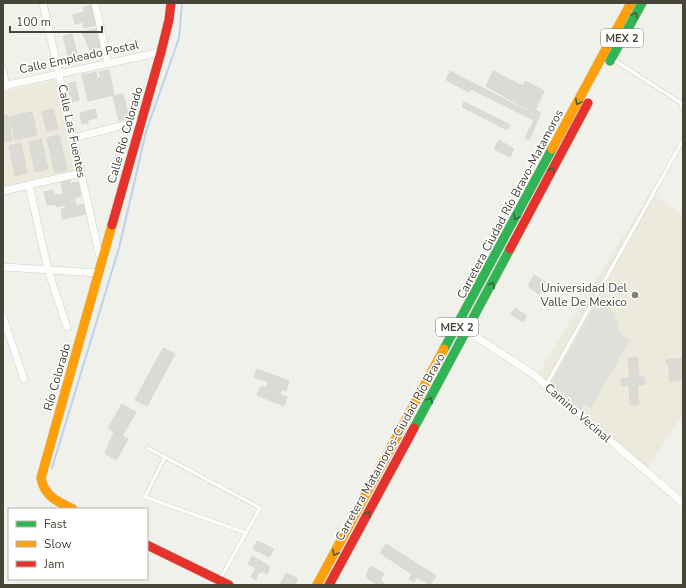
<svg xmlns="http://www.w3.org/2000/svg" width="686" height="588" font-family="'Nunito Sans',sans-serif">
  <style>
    .education { fill: #ebeadc }
    .parking { fill: #e0e0db }
    .lines { fill: none; stroke-linecap: round; stroke-linejoin: round }
    .stream { stroke: #bed2ed; stroke-width: 2 }
    .building { fill: #dbdad4; stroke: #d9d8d2 }
    .lane-casing { stroke: #cfcfc9; stroke-width: 4.5 }
    .street-casing { stroke: #cfcfc9; stroke-width: 8 }
    .fast-casing { stroke: #d0cfc3; stroke-width: 10 }
    .slow-casing { stroke: #d0cfc3; stroke-width: 10 }
    .jam-casing { stroke: #d0cfc3; stroke-width: 10 }
    .lane { stroke: #fdfdfc; stroke-width: 3.5 }
    .street { stroke: #fdfdfc; stroke-width: 7 }
    .fast { stroke: #30b455; stroke-width: 9 }
    .slow { stroke: #ff9f0a; stroke-width: 9 }
    .jam { stroke: #e5322d; stroke-width: 9 }
    .oneway { stroke: #41603f }
    .poi-dot { fill: #828177; stroke: #fff; stroke-width: 1.5 }
    .labels { text-anchor: middle; stroke-width: 3; stroke-linejoin: round; paint-order: stroke }
    .shield { fill: #fff; stroke: #7e7c74; stroke-width: 1 }
    .shield-label { font-size: 11px; font-weight: bold; fill: #474438 }
    .street-label { font-size: 12px; fill: #474438; stroke: #fff }
    .poi-label { font-size: 12px; fill: #474438; stroke: #fff; text-anchor: end }
  </style>
  <rect width="100%" height="100%" fill="#f1f1ec"/>
  <!-- education -->
  <g class="education">
    <path d="M55,80L75,170L3,186V92Z"/>
    <path d="M650,193L683,215V414L646,470L537,375Z"/>
  </g>
  <!-- parking -->
  <path class="parking" d="M597,302L615,313L614,317L617,320L620,334L630,340L591,408L585,405L581,410L551,383Z"/>
  <g class="lines">
    <!-- stream -->
    <path class="stream" d="M52,468L119,248L146,132L179,38L182,3"/>
  </g>
  <!-- building -->
  <g class="building">
    <path d="M93,5L97,25L84,28L83,22L75,24L73,15L84,12L83,7Z"/>
    <path d="M98,28L103,46L90,50L82,32Z"/>
    <path d="M72,34L79,61L70,63L63,36Z"/>
    <path d="M109,70L114,95L88,101L82,75L96,72L97,78L101,77L99,72Z"/>
    <path d="M450,71L539,117L529,140L525,138L534,120L471,89L469,92L446,80Z"/>
    <path d="M493,71L523,86L525,81L544,91L535,110L541,113L539,116L486,86Z"/>
    <path d="M75,82L79,100L71,102L67,84Z"/>
    <path d="M123,94L129,118L119,121L113,96Z"/>
    <path d="M464,102L510,125L507,130L462,107Z"/>
    <path d="M53,109L58,129L47,131L42,112Z"/>
    <path d="M95,109L97,118L88,120V123L82,124L80,113Z"/>
    <path d="M32,112L37,135L15,140L9,117Z"/>
    <path d="M7,115L12,140L3,142V116Z"/>
    <path d="M59,135L67,170L55,173L47,138Z"/>
    <path d="M41,139L48,169L35,172L29,142Z"/>
    <path d="M499,140L514,149L510,157L494,149Z"/>
    <path d="M21,143L27,173L15,176L9,146Z"/>
    <path d="M70,180L76,206L84,204L86,214L63,219L61,209L66,208L65,205L57,207L55,195L63,194L61,182Z"/>
    <path d="M78,182L81,196L75,198L72,183Z"/>
    <path d="M53,190L56,204L47,205L44,192Z"/>
    <path d="M534,275L546,282L539,294L530,288L529,284Z"/>
    <path d="M515,308L527,316L523,322L511,314Z"/>
    <path d="M163,348L175,354L147,406L135,400Z"/>
    <path d="M637,357L639,377H644L645,384L637,385L639,405H630L629,385L622,386L621,378H630L628,358Z"/>
    <path d="M683,358V380L670,382L669,365H667L666,360Z"/>
    <path d="M257,369L289,381L286,391L282,389L280,394L287,397L284,406L257,395L261,386L266,388L268,382L254,377Z"/>
    <path d="M122,404L136,412L122,436L128,439L116,460L105,453L114,432L108,428Z"/>
    <path d="M257,541L274,549L269,557L253,549Z"/>
    <path d="M386,544L436,576L430,585L417,577L414,582L409,579L412,574L380,553Z"/>
    <path d="M252,556L266,564V565L270,567L267,574L262,571L261,573L258,572L256,580L251,577L256,568L248,564Z"/>
    <path d="M371,566L384,574L380,581L384,583L383,585H379L368,579L366,575Z"/>
    <path d="M286,573L298,579L295,585H280Z"/>
  </g>
  <g class="lines">
    <!-- lane casing -->
    <g class="lane-casing">
      <g id="lane">
        <path d="M614,60L681,103L683,110"/>
        <path d="M548,382L683,140"/>
        <path d="M148,448L260,508L220,579"/>
        <path d="M165,457L145,497L246,533"/>
      </g>
    </g>
    <!-- street casing -->
    <g class="street-casing">
      <g id="street">
        <path d="M43,3L99,254L103,258"/>
        <path d="M95,3L108,63"/>
        <path d="M3,71L6,86"/>
        <path d="M3,86L161,52"/>
        <path d="M73,138L141,121"/>
        <path d="M29,185L48,270L67,327"/>
        <path d="M3,191L81,173"/>
        <path d="M3,267L99,273"/>
        <path d="M3,317L24,379"/>
        <path d="M467,331L533,374L683,503"/>
      </g>
    </g>
    <!-- fast casing -->
    <g class="fast-casing">
      <g id="fast">
        <path d="M610,61L642,3"/>
        <path d="M444,349L552,149"/>
        <path d="M414,428L510,249"/>
      </g>
    </g>
    <!-- slow casing -->
    <g class="slow-casing">
      <g id="slow">
        <path d="M552,149L631,3"/>
        <path d="M73,509C58,502 44,496 41,478L112,225"/>
        <path d="M317,585L444,349"/>
      </g>
    </g>
    <!-- jam casing -->
    <g class="jam-casing">
      <g id="jam">
        <path d="M112,225L161,52L169,20L171,3"/>
        <path d="M510,249L588,103"/>
        <path d="M147,545L229,585"/>
        <path d="M329,585L414,428"/>
      </g>
    </g>
    <!-- lane -->
    <use href="#lane" class="lane"/>
    <!-- street -->
    <use href="#street" class="street"/>
    <!-- fast -->
    <use href="#fast" class="fast"/>
    <!-- slow -->
    <use href="#slow" class="slow"/>
    <!-- jam -->
    <use href="#jam" class="jam"/>
  </g>
  <!-- one-way arrows -->
  <defs><path id="oneway-chevron" d="M-2-3.5L2.5 0L-2 3.5" fill="none" stroke-width="1.6" stroke-linecap="round" stroke-linejoin="round"/></defs>
  <g class="oneway">
    <use href="#oneway-chevron" transform="translate(635 15) rotate(-61)"/>
    <use href="#oneway-chevron" transform="translate(578 102) rotate(118)"/>
    <use href="#oneway-chevron" transform="translate(552 170) rotate(-62)"/>
    <use href="#oneway-chevron" transform="translate(516 217) rotate(118)"/>
    <use href="#oneway-chevron" transform="translate(492 285) rotate(-62)"/>
    <use href="#oneway-chevron" transform="translate(430 400) rotate(-61)"/>
    <use href="#oneway-chevron" transform="translate(368 514) rotate(-62)"/>
    <use href="#oneway-chevron" transform="translate(335 553) rotate(119)"/>
  </g>
  <!-- markers -->
  <circle class="poi-dot" cx="635" cy="295" r="4"/>
  <g class="labels">
    <!-- shield labels -->
    <g class="shield">
      <rect x="601" y="29" width="42" height="18" rx="3"/>
      <rect x="436" y="318" width="42" height="18" rx="3"/>
    </g>
    <g class="shield-label">
      <text x="622" y="42">MEX 2</text>
      <text x="457" y="331">MEX 2</text>
    </g>
    <!-- street labels -->
    <g class="street-label">
      <text transform="translate(79 57) rotate(-12)" y="4">Calle Empleado Postal</text>
      <text transform="translate(72 131) rotate(78)" y="4">Calle Las Fuentes</text>
      <text transform="translate(125 135) rotate(-74)" y="4">Calle Río Colorado</text>
      <text transform="translate(510 204) rotate(-62)" y="4">Carretera Ciudad Río Bravo-Matamoros</text>
      <text transform="translate(57 377) rotate(-74)" y="4">Río Colorado</text>
      <text transform="translate(578 413) rotate(41)" y="4">Camino Vecinal</text>
      <text transform="translate(390 447) rotate(-61)" y="4">Carretera Matamoros-Ciudad Río Bravo</text>
    </g>
    <!-- poi labels -->
    <g class="poi-label">
      <text x="627" y="292">Universidad Del<tspan x="627" dy="14">Valle De Mexico</tspan></text>
    </g>
  </g>
  <!-- border -->
  <rect width="686" height="588" fill="none" stroke="#474438" stroke-width="8"/>
  <!-- legend -->
  <rect x="8" y="508" width="140" height="72" fill="#ffffff" stroke="#b5b4af"/>
  <rect x="16" y="521" width="20" height="6" fill="#30b455" stroke="#b5b4af"/>
  <text x="44" y="528" font-size="12" fill="#474438">Fast</text>
  <rect x="16" y="541" width="20" height="6" fill="#ff9f0a" stroke="#b5b4af"/>
  <text x="44" y="548" font-size="12" fill="#474438">Slow</text>
  <rect x="16" y="561" width="20" height="6" fill="#e5322d" stroke="#b5b4af"/>
  <text x="44" y="568" font-size="12" fill="#474438">Jam</text>
  <!-- scale -->
  <path d="M10 26v6h92v-6" fill="none" stroke="#474438" stroke-width="2"/>
  <text x="16" y="26" font-size="12" fill="#474438" stroke="#ffffff" stroke-width="3" paint-order="stroke">100 m</text>
</svg>
